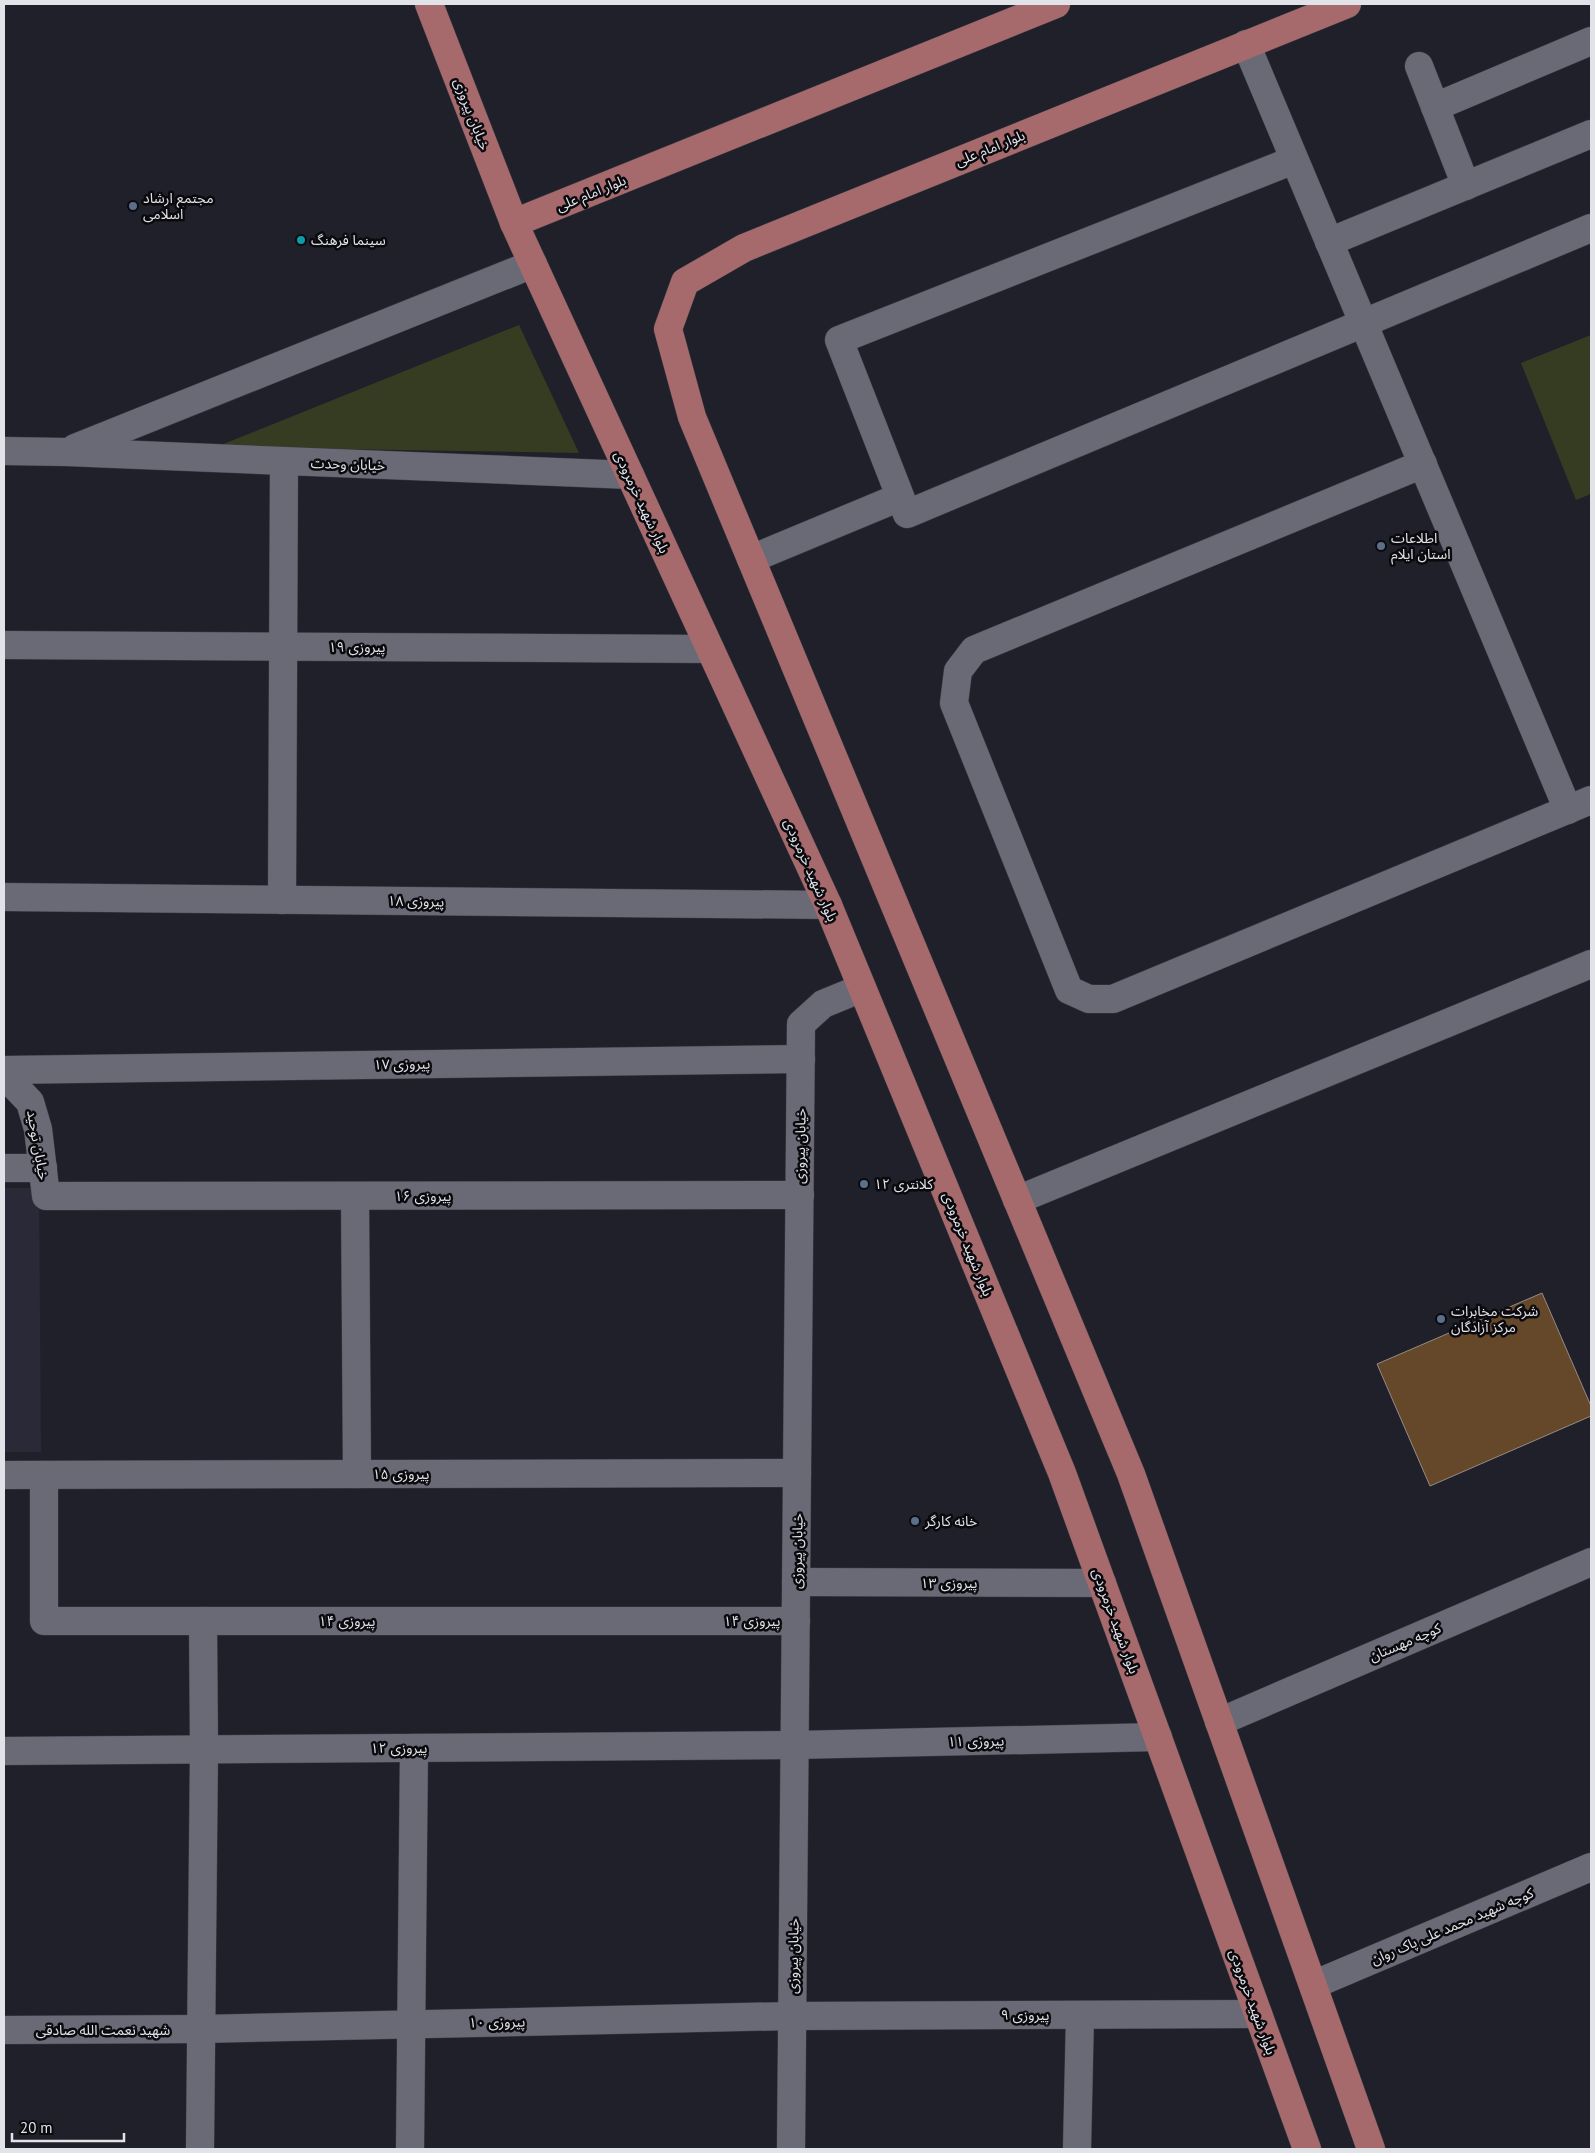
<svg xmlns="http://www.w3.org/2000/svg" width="1595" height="2153" font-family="'PT Sans','Noto Sans Arabic',sans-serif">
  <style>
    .built { fill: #292938 }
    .green { fill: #353c22 }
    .building { fill: #654729; stroke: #968c84 }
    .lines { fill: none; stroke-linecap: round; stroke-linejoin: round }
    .minor-casing { stroke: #3d3d45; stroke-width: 29 }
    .major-casing { stroke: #3d3d45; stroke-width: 29 }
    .minor { stroke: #696a75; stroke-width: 28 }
    .major { stroke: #a66a6d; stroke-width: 28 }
    .service-dot { fill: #5c6f8a; stroke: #0a0a0e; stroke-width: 2 }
    .culture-dot { fill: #0f9aa8; stroke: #0a0a0e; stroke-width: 2 }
    .labels { text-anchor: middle; stroke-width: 5; stroke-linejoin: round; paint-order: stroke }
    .street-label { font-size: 14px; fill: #e2e2e9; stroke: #0a0a0e }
    .poi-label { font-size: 14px; fill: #e2e2e9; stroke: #0a0a0e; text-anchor: start }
  </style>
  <rect width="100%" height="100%" fill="#1f2029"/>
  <!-- built -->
  <path class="built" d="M4,1188H39L41,1452H4Z"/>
  <!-- green -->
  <g class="green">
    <path d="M519,325L579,453L216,447Z"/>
    <path d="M1591,335V494L1576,500L1521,363Z"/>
  </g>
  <!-- building -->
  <path class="building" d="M1542,1293L1591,1406V1416L1430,1486L1377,1364Z"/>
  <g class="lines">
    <!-- minor casing -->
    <g class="minor-casing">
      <g id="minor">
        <path d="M1246,44L1568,810"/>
        <path d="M1419,66L1466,186"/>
        <path d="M1435,107L1591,41"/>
        <path d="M1294,160L839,340L907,514L1591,228"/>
        <path d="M1329,242L1591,134"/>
        <path d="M75,448L533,264"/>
        <path d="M4,451L66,452L630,475"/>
        <path d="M1423,464L974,650L958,671L954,703L1069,990L1089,999H1113L1591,800"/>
        <path d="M751,559L900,497"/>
        <path d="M4,645L710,649"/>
        <path d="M4,897L828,905"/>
        <path d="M282,900L284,461"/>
        <path d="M4,1070L801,1059"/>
        <path d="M4,1075L30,1102L38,1129L46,1196L800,1195"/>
        <path d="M4,1168H43"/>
        <path d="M355,1196L357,1474"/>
        <path d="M1017,1200L1591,964"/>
        <path d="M4,1475L797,1473"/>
        <path d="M44,1475V1621H796"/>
        <path d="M796,1582L1102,1583"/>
        <path d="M1219,1722L1591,1562"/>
        <path d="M4,1751L795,1745L1158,1737"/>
        <path d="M1313,1985L1591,1867"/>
        <path d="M4,2030L201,2029L792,2016L1258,2014"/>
        <path d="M200,2149L204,1750L203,1621"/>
        <path d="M410,2149L414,1748"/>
        <path d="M791,2149L801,1024L823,1004L862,988"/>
        <path d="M1077,2149L1080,2015"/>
      </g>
    </g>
    <!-- major casing -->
    <g class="major-casing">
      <g id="major">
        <path d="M429,4L514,223L828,905L1062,1473L1307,2149"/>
        <path d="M1347,4L744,248L685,282L668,329L692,417L1131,1474L1371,2149"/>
        <path d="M514,223L1056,4"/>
      </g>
    </g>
    <!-- minor -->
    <use href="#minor" class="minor"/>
    <!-- major -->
    <use href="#major" class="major"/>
  </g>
  <!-- markers -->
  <g class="service-dot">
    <circle cx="133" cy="206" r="5"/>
    <circle cx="1381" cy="546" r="5"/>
    <circle cx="864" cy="1184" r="5"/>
    <circle cx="1441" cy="1319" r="5"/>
    <circle cx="915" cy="1521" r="5"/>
  </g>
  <circle class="culture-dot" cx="301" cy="240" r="5"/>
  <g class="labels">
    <!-- street labels -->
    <g class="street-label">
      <text transform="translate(472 114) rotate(69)" y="5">خیابان پیروزی</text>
      <text transform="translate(990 148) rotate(-22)" y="5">بلوار امام على</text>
      <text transform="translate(591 193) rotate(-22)" y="5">بلوار امام على</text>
      <text transform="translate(348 464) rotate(2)" y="5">خیابان وحدت</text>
      <text transform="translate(642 502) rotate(65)" y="5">بلوار شهید خرمرودی</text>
      <text x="357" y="652">پیروزی ۱۹</text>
      <text transform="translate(811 870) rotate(66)" y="5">بلوار شهید خرمرودی</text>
      <text transform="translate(416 901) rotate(1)" y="5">پیروزی ۱۸</text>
      <text transform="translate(402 1064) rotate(-1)" y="5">پیروزی ۱۷</text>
      <text transform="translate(38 1145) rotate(80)" y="5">خیابان توحید</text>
      <text transform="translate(800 1146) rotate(-89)" y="5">خیابان پیروزی</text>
      <text x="423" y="1201">پیروزی ۱۶</text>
      <text transform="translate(968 1244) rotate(68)" y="5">بلوار شهید خرمرودی</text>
      <text x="401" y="1479">پیروزی ۱۵</text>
      <text transform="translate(797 1551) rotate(-89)" y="5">خیابان پیروزی</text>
      <text x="949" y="1588">پیروزی ۱۳</text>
      <text x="347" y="1626">پیروزی ۱۴</text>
      <text x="752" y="1626">پیروزی ۱۴</text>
      <text transform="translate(1116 1621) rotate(70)" y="5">بلوار شهید خرمرودی</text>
      <text transform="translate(1405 1642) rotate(-23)" y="5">کوچه مهستان</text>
      <text transform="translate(976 1741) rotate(-1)" y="5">پیروزی ۱۱</text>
      <text x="399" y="1753">پیروزی ۱۲</text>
      <text transform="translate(1452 1926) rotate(-23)" y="5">کوچه شهید محمد علی پاک روان</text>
      <text transform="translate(793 1956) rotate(-89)" y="5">خیابان پیروزی</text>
      <text transform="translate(1253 2002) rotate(70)" y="5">بلوار شهید خرمرودی</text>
      <text x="1025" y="2020">پیروزی ۹</text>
      <text transform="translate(497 2022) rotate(-1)" y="5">پیروزی ۱۰</text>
      <text x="103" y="2035">شهید نعمت الله صادقی</text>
    </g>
    <!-- poi labels -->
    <g class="poi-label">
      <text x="143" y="203">مجتمع ارشاد<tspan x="143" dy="16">اسلامی</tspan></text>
      <text x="311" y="245">سینما فرهنگ</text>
      <text x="1391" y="543">اطلاعات<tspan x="1391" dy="16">استان ایلام</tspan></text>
      <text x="874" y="1189">کلانتری ۱۲</text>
      <text x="1451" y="1316">شرکت مخابرات<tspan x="1451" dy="16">مرکز آزادگان</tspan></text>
      <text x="925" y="1526">خانه کارگر</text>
    </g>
  </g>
  <!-- border -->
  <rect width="1595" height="2153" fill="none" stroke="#e2e2e9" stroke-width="10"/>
  <!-- scale -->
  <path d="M12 2133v8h112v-8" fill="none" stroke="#e2e2e9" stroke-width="2.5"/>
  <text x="20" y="2133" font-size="15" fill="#e2e2e9" stroke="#0a0a0e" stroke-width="4" paint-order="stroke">20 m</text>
</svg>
